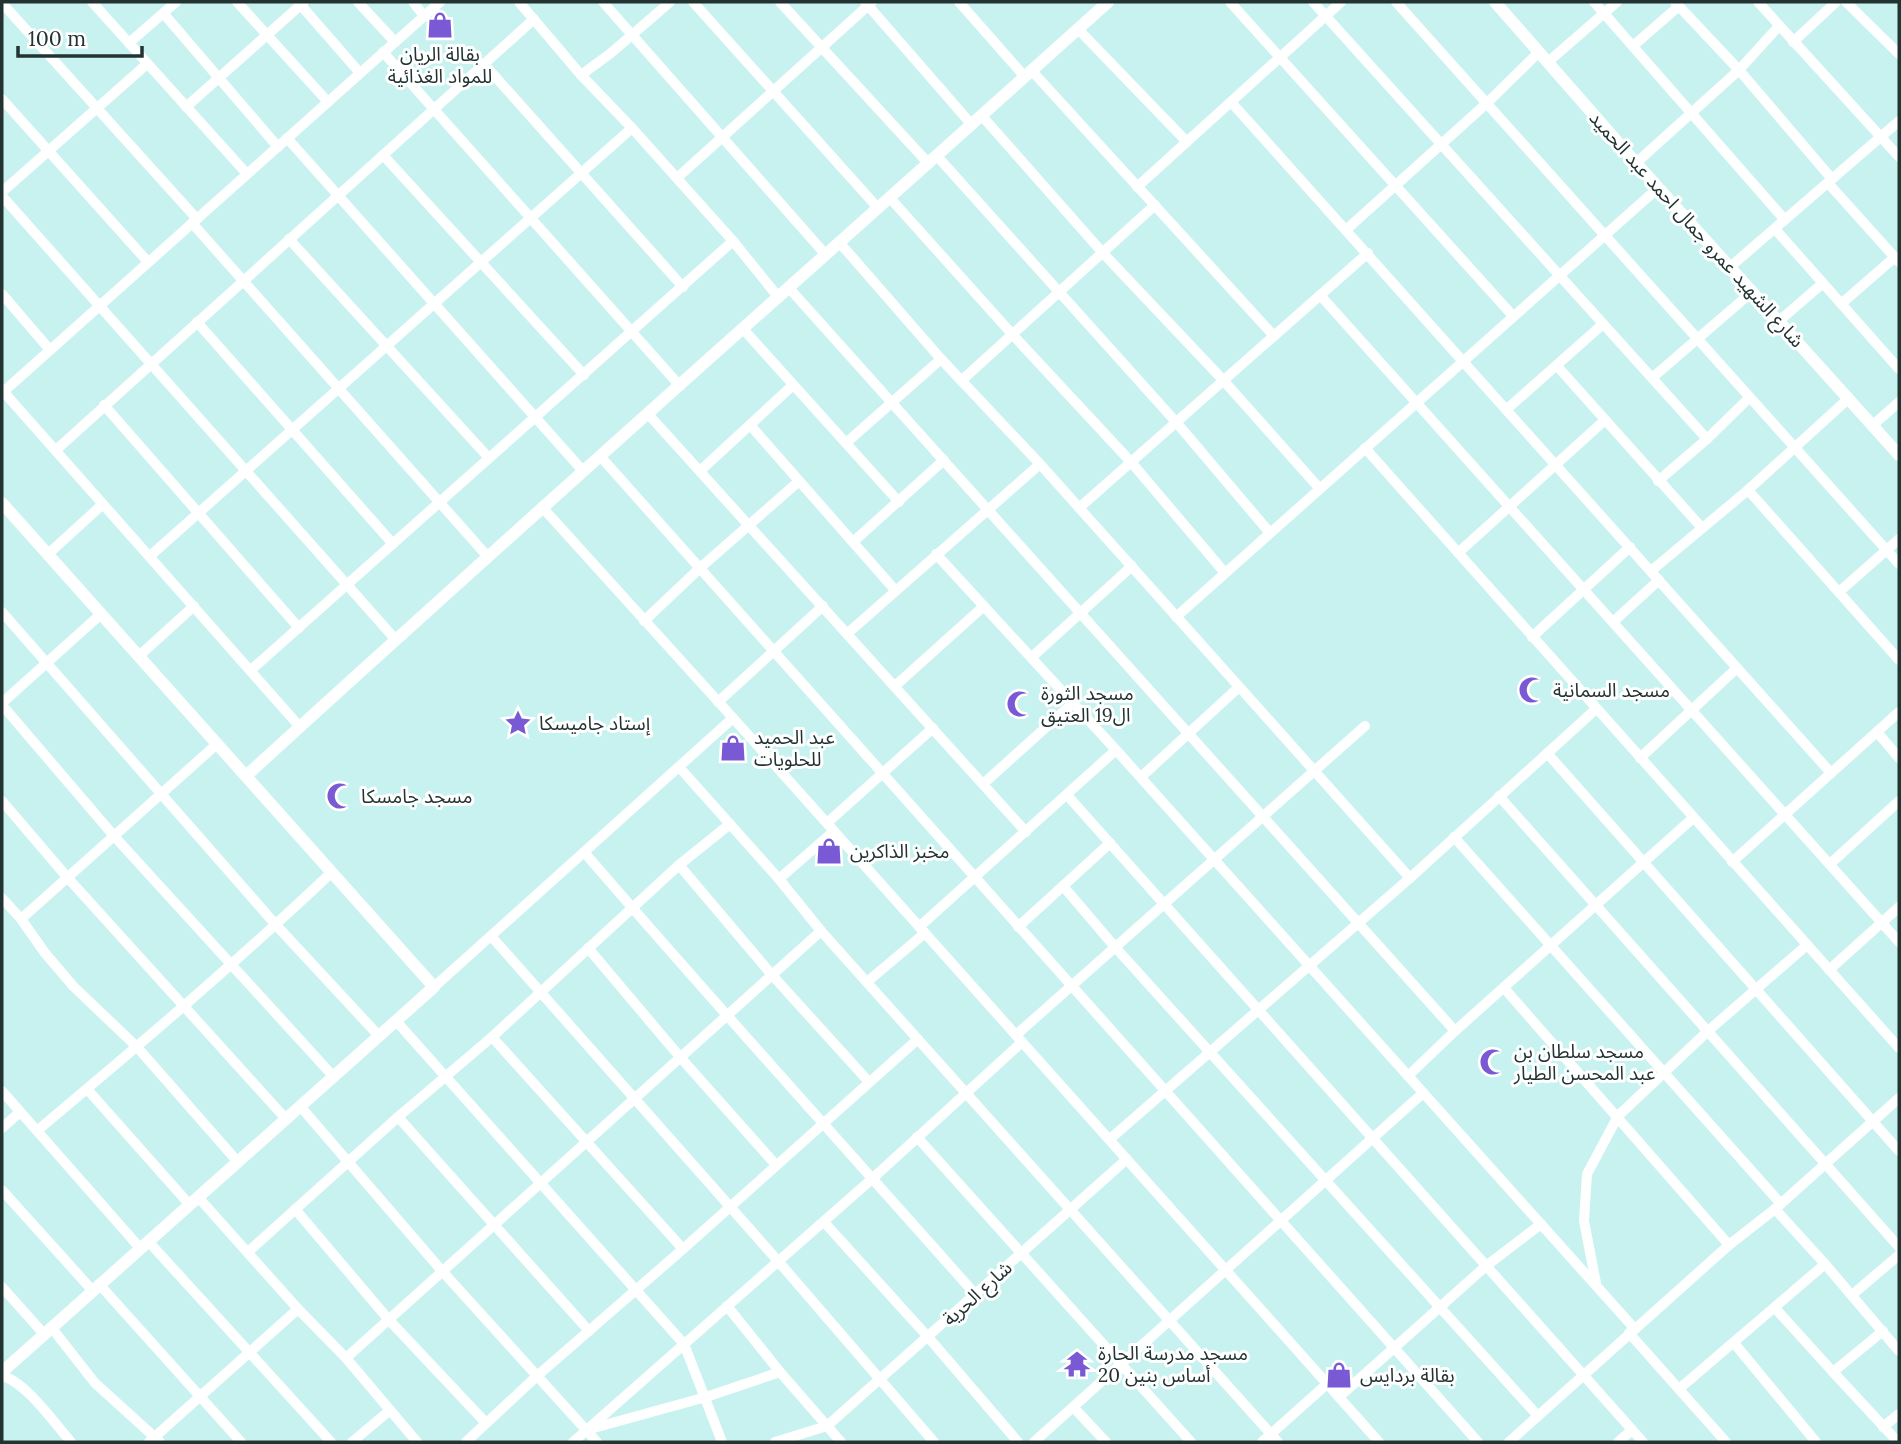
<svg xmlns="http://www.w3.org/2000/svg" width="1901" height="1444" font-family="Lora,'Noto Sans Arabic',serif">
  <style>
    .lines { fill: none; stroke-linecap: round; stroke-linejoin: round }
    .minor { stroke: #fff; stroke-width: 10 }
    .tertiary { stroke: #fff; stroke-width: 12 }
    .labels { text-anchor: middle; stroke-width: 6; stroke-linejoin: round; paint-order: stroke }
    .poi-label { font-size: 19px; fill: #223332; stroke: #fff; text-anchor: start }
    .street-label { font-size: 19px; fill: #223332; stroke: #fff }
  </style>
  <rect width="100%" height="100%" fill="#c7f2ef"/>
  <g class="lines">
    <!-- minor -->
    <g class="minor">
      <path d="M92,2L247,174"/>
      <path d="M237,2L328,102"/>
      <path d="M298,2L360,73"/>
      <path d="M358,2L395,42"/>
      <path d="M413,2L424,16"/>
      <path d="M519,2L581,75L632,128L733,241L779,298"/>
      <path d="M603,2L826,255"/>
      <path d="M693,2L878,208"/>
      <path d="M780,2L929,164"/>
      <path d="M865,2L972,125"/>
      <path d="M959,2L1025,77"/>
      <path d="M1230,2L1513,316"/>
      <path d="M1313,2L1707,439"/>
      <path d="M1396,2L1899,564"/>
      <path d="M1594,2L1785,220"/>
      <path d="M1675,2L1739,70L1832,179"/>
      <path d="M1758,2L1899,157"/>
      <path d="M1846,2L1899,54"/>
      <path d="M2,3L197,219"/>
      <path d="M164,14L278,147"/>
      <path d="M1078,29L1187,142"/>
      <path d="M1793,42L1836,2"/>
      <path d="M129,43L176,2"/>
      <path d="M1633,46L1679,6"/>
      <path d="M383,52L680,386"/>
      <path d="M1548,62L1617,2"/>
      <path d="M484,64L683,287"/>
      <path d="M1032,71L1274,336"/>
      <path d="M581,75L611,53L670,2"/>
      <path d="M2,99L148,262"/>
      <path d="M1231,102L1831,773"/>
      <path d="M186,107L304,2"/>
      <path d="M982,116L1102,252L1223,380L1320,489"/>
      <path d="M287,138L583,471"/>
      <path d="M383,155L584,375"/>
      <path d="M937,156L1176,422L1270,533"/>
      <path d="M1636,163L1739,70L1779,26"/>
      <path d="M677,178L872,2"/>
      <path d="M1828,183L1899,262"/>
      <path d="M1137,187L1341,2"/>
      <path d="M2,192L147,64"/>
      <path d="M2,196L396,640"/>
      <path d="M890,198L1012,334L1131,462L1225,573"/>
      <path d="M192,223L488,557"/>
      <path d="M1347,229L1487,103L1539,52"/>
      <path d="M1775,229L1899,369"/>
      <path d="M289,239L488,457"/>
      <path d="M839,242L941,359L1040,464L1410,878"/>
      <path d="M1730,267L1899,121"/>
      <path d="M789,288L1455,1031"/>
      <path d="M2,294L50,350"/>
      <path d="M1320,295L1899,942"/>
      <path d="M1841,304L1895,257"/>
      <path d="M1779,321L1823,283"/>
      <path d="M197,322L393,544"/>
      <path d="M744,330L899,502"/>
      <path d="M1557,366L1702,528"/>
      <path d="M1652,378L1753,291"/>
      <path d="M961,381L1155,205"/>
      <path d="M2,390L300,727"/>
      <path d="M2,393L440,2"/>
      <path d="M104,405L299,628"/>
      <path d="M1507,409L1603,324"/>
      <path d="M648,414L1026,832"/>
      <path d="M750,425L895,590"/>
      <path d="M1873,425L1899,402"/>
      <path d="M846,443L941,359"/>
      <path d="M1365,448L1899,1048"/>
      <path d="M56,450L534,19"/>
      <path d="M600,456L1478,1442"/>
      <path d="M700,471L793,385"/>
      <path d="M1658,481L1707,439L1749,398"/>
      <path d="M1748,490L1899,660"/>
      <path d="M542,507L733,718L1379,1442"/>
      <path d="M1079,508L1368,253"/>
      <path d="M853,542L944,460"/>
      <path d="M1458,553L1605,420"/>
      <path d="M936,554L1116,750L1634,1328"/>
      <path d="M47,555L103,504"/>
      <path d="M150,556L632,128"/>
      <path d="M1651,571L1748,490L1849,398"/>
      <path d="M1839,592L1899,539"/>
      <path d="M2,612L276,925L379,1036"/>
      <path d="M1176,617L1658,188"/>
      <path d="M644,621L700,568L798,482"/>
      <path d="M1613,622L1659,580"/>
      <path d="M848,633L1040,464"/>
      <path d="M1532,637L1630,547"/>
      <path d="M139,656L194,606"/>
      <path d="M1032,657L1132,566"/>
      <path d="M251,670L733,241"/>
      <path d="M895,686L984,606"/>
      <path d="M718,702L823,606"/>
      <path d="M2,703L101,614"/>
      <path d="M2,705L114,836L333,1076"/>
      <path d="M1877,732L1899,758"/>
      <path d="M1547,753L1899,1151"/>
      <path d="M1640,758L1737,668"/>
      <path d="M679,767L779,879L821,931L1278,1442"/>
      <path d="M1141,777L1239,687"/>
      <path d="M983,784L1073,703"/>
      <path d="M1067,795L1643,1442"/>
      <path d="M1499,796L1899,1247"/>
      <path d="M2,801L67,877L286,1119"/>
      <path d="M827,823L933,728"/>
      <path d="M1454,837L1781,1204"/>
      <path d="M1110,843L1063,886L1115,947L1538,1416"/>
      <path d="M584,852C712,1001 845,1147 975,1294"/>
      <path d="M1732,862L1899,712"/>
      <path d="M1830,864L1899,801"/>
      <path d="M679,865L772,975L869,1082"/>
      <path d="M779,879L834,831"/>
      <path d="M2,898L21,919L45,953L73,986L137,1047L237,1161"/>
      <path d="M21,919L217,744"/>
      <path d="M919,927L1116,750"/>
      <path d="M1018,927L1063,886"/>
      <path d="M491,936L778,1261L934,1442"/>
      <path d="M588,948L680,1057L776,1165"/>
      <path d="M1829,970L1899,907"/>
      <path d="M867,982L925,933"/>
      <path d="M434,987L733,718"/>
      <path d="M1504,988L1729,1245"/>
      <path d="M396,1021L684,1344L722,1442"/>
      <path d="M1016,1035L1365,726"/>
      <path d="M492,1037L683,1249"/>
      <path d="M1408,1076L1455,1031L1693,818"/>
      <path d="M87,1089L189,1204"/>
      <path d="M2,1091L140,1248"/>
      <path d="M300,1106L442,1271L597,1442"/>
      <path d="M398,1117L589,1331"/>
      <path d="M2,1128L20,1112"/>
      <path d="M38,1130C138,1046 237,962 332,872"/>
      <path d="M917,1137L1191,1442"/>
      <path d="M1110,1139L1410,878L1596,709"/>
      <path d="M2,1190L92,1290"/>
      <path d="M198,1197L298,1309L346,1358L417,1442"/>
      <path d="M295,1209L389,1320L486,1423"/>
      <path d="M1775,1209L1825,1264L1899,1351"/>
      <path d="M824,1222L928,1337L1018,1442"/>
      <path d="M148,1241L331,1442"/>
      <path d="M248,1252L398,1117L492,1037L679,865L730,824"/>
      <path d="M1596,1283L1584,1221L1587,1174L1618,1116L1708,1031L1807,945"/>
      <path d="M99,1284L241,1442"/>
      <path d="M2,1287L43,1333"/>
      <path d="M1852,1295L1899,1255"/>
      <path d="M727,1306L780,1372L841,1442"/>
      <path d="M1775,1308L1833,1372L1883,1331"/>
      <path d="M51,1327L95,1383L160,1442"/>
      <path d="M1629,1333L1726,1442"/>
      <path d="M1734,1343L1816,1442"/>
      <path d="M346,1358L821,931"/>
      <path d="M1833,1372L1898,1442"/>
      <path d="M2,1376C25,1381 55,1424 71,1442"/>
      <path d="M1679,1389L1825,1264"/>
      <path d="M1339,1397L1486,1266L1541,1224"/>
      <path d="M1074,1408L1106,1442"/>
      <path d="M1883,1427L1899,1414"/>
      <path d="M590,1429L706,1397L780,1372"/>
      <path d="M149,1442L298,1309"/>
      <path d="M352,1442L389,1411"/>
      <path d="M466,1442L537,1376L683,1249L918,1039"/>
      <path d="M573,1442L873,1178L1022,1042"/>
      <path d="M775,1442L827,1426L1127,1159"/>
      <path d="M1034,1442L1423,1093"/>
      <path d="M1262,1442L1328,1383"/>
      <path d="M1509,1442L1729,1245L1775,1209L1899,1098"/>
      <path d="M1618,1442L1632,1430"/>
    </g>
    <!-- tertiary -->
    <g class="tertiary">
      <path d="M1495,2L1636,163L1899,455"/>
      <path d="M2,503L434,987L2,1372"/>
      <path d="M246,776C531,515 821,260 1108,2"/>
    </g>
  </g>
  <!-- icons -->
  <defs>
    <g id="shop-bare" transform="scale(2.1)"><path d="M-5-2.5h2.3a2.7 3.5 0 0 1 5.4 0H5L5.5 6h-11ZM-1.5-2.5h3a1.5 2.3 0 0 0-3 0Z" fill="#7a5ad4" stroke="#fff" stroke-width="2.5" paint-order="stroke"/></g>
    <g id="mosque-bare" transform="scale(2.1)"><path d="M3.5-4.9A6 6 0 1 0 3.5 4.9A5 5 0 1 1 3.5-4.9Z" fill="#7a5ad4" stroke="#fff" stroke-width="2.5" paint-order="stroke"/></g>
    <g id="sight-bare" transform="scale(2.1)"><path d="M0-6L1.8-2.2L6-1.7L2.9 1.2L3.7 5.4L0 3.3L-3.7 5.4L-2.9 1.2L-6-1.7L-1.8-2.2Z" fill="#7a5ad4" stroke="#fff" stroke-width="2.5" paint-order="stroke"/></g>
    <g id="temple-bare" transform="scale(2.1)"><path d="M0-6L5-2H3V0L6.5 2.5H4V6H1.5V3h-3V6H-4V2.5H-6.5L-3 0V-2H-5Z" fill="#7a5ad4" stroke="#fff" stroke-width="2.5" paint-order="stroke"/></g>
  </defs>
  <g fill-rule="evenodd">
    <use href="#shop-bare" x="440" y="25"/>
    <use href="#mosque-bare" x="1532" y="690"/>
    <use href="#mosque-bare" x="1020" y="704"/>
    <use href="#sight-bare" x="518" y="723"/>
    <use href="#shop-bare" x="733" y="748"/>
    <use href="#mosque-bare" x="340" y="796"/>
    <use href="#shop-bare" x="829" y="851"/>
    <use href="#mosque-bare" x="1493" y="1062"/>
    <use href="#temple-bare" x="1077" y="1364"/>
    <use href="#shop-bare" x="1339" y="1375"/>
  </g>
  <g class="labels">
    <!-- poi labels -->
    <g class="poi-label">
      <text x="440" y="61" text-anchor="middle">بقالة الريان<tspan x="440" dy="22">للمواد الغذائية</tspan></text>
      <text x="1553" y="697">مسجد السمانية</text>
      <text x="1041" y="700">مسجد الثورة<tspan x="1041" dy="22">ال19 العتيق</tspan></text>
      <text x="539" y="730">إستاد جاميسكا</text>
      <text x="754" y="744">عبد الحميد<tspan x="754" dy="22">للحلويات</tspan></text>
      <text x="361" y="803">مسجد جامسكا</text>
      <text x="850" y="858">مخبز الذاكرين</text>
      <text x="1514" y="1058">مسجد سلطان بن<tspan x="1514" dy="22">عبد المحسن الطيار</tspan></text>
      <text x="1098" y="1360">مسجد مدرسة الحارة<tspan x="1098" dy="22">20 أساس بنين</tspan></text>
      <text x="1360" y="1382">بقالة بردايس</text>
    </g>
    <!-- street labels -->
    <g class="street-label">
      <text transform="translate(1697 229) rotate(48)" y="7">شارع الشهيد عمرو جمال احمد عبد الحميد</text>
      <text transform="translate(977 1293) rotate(-42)" y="7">شارع الحرية</text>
    </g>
  </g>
  <!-- border -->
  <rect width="1901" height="1444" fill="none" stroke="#223332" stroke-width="7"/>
  <!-- scale -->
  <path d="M18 46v10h124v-10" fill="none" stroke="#223332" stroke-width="3.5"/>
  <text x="28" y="46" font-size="21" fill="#223332" stroke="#ffffff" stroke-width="5" paint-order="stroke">100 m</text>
</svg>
